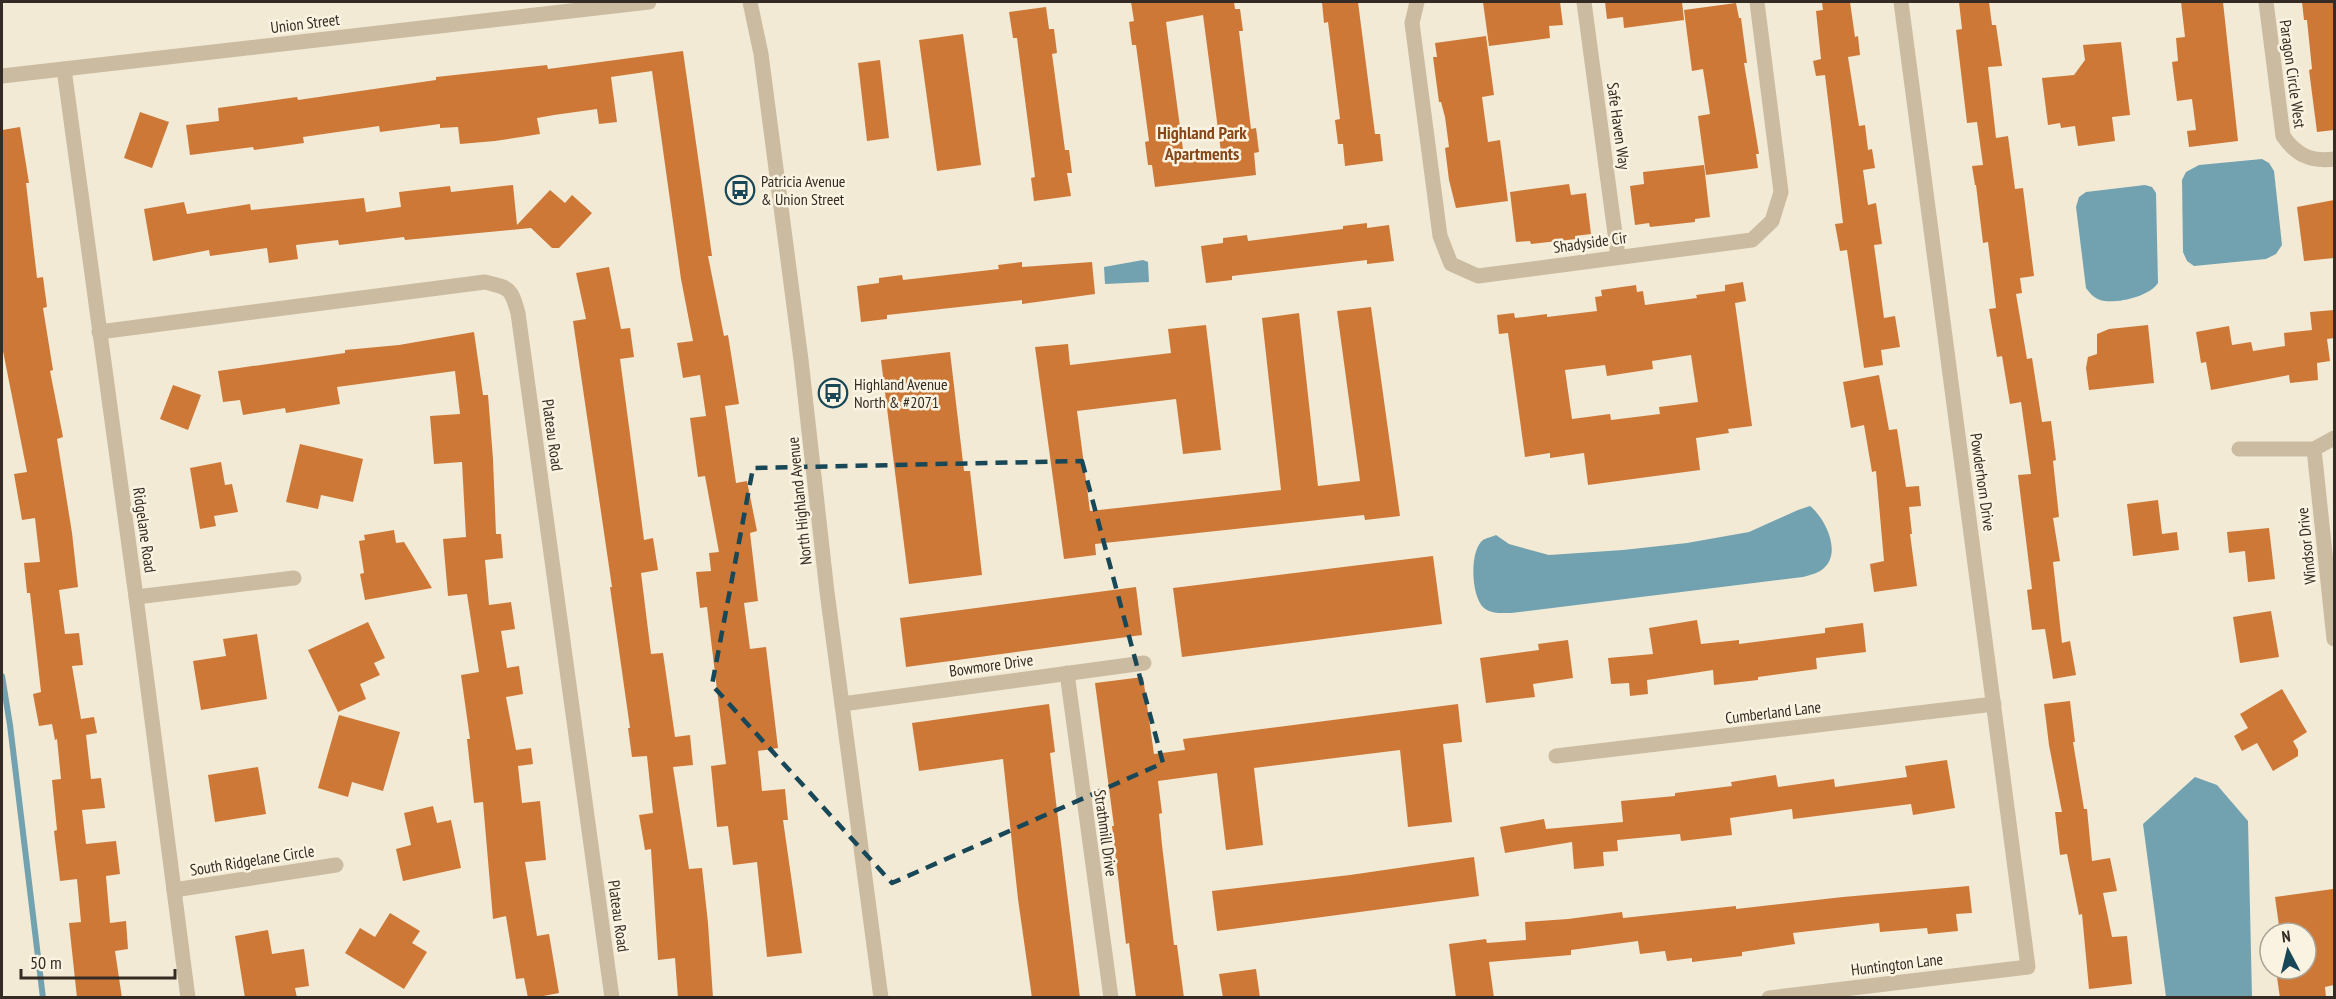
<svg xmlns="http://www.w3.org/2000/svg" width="2336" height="999" font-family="'PT Sans Narrow',sans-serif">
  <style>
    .water { fill: #72a2b0 }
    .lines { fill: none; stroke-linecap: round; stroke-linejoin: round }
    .stream { stroke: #72a2b0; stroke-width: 6 }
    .building { fill: #cd7837; fill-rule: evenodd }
    .minor { stroke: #cabba1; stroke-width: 15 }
    .marked { fill: none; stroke: #184757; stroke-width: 4.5; stroke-dasharray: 12 8; stroke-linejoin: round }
    .labels { text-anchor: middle; stroke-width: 5; stroke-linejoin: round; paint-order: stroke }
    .street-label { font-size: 16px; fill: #342c24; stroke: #faf3e1 }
    .poi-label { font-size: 16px; fill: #342c24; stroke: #faf3e1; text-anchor: start }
    .neighbourhood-label { font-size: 18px; font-weight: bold; fill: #874719; stroke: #faf3e1 }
  </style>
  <rect width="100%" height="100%" fill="#f2ead5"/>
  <!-- water -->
  <g class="water">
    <path d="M2262,159L2269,163L2274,171L2282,245L2276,254L2266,259L2194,266L2187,261L2183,252L2182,180L2186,172L2199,165Z"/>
    <path d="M2145,185L2152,187L2156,193L2158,283C2150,296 2120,303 2105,301C2096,300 2091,295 2086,288L2076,207L2079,197L2086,192Z"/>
    <path d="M1143,260L1148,262L1149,282L1105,284L1104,267Z"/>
    <path d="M1810,506C1825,518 1842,552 1824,568C1819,573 1810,575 1803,577L1511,613C1502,613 1491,614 1484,608C1471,597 1469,551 1483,540C1486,538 1492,537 1496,535L1509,544L1549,555L1623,550L1687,543L1749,532L1798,510Z"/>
    <path d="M2195,777L2217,785L2248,821L2252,997H2166L2143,824Z"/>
  </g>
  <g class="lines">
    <!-- stream -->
    <path class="stream" d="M2,676L10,725L43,998"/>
  </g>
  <!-- building -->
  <g class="building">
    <path d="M1131,2H1234L1235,9H1240L1243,31H1239L1251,129L1256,128L1259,152L1254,153L1256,175L1155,187L1152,165H1148L1145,142L1149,141L1136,45H1132L1129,22L1134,21ZM1203,15L1221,152L1184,157L1166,22Z"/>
    <path d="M1322,2H1358L1375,134H1380L1383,161L1345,166L1343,144H1338L1335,120L1340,119L1328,22L1324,23Z"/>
    <path d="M1483,2H1560L1563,25L1549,26L1550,38L1489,46Z"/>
    <path d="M1605,2H1682L1684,20L1624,28L1623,17L1607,19Z"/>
    <path d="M1822,2H1850L1855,37L1858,36L1860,55L1848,57L1859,126L1865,125L1868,150L1872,149L1875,168L1863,170L1868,205L1876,203L1882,244L1874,245L1884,318L1895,316L1900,347L1881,350L1883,365L1864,368L1847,250L1840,251L1835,224L1843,223L1825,75L1816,76L1813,61L1821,59L1816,11L1823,10Z"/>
    <path d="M1959,2H1989L1992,25H1996L2002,66L1988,67L1996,138L2008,136L2015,189L2023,188L2034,276L2020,278L2022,293L2016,294L2027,359L2032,358L2042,422L2051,421L2056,460L2053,461L2059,517L2053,518L2060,561L2053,562L2062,643L2070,641L2076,675L2053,679L2045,629L2032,630L2027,590L2032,589L2018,475L2031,474L2021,402L2010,404L2002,356L1997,357L1989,309L1996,308L1988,242L1983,243L1976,185H1975L1972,166L1983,165L1977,122L1967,123L1956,30L1962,29Z"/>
    <path d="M2181,2H2223L2238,141L2189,147L2187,131L2196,130L2192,99L2177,101L2172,62L2178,61L2176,38L2185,37Z"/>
    <path d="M2302,2H2334V130L2317,132L2309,70L2312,69L2307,20H2304Z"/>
    <path d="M1736,3L1739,18H1741L1747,63H1744L1759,154H1756L1758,168L1706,175L1698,116L1710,114L1703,69L1692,71L1684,10Z"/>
    <path d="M1046,7L1049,29H1054L1057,53L1052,54L1065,150H1069L1072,173H1067L1071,196L1034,201L1031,178L1035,177L1017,38H1013L1009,12Z"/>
    <path d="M963,34L981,165L937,171L919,40Z"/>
    <path d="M1486,36L1494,95L1482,97L1488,142L1500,140L1508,201L1456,208L1449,180L1445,148L1449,147L1445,117L1441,102H1439L1433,57H1437L1435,43Z"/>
    <path d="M2121,42L2130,115L2112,117L2115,141L2078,146L2075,126L2061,128L2060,123L2048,125L2042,78L2074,75L2085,60L2083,45Z"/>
    <path d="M683,51L712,256H708L724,336L728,335L739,404L725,406L736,483L747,481L757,531L750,533L758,601L744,603L750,649L766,647L778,748L758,751L762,791L785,789L788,820H783L802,953L767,957L757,862L733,865L728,826L717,827L711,766L726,764L707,607L700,608L696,572L711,571L709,553L719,552L705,476L698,477L690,418L706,416L700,375L683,378L677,343L693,341L681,279L652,71L611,77L617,122L599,124L597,109L554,115L537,118L540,134L495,141L460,144L458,127L440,128V124L380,132L379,126L303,137L304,143L254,150L253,147L190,155L186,125L219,121L218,108L297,97L298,100L374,89L436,80V77L547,65L548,69Z"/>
    <path d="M880,60L889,138L867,141L858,63Z"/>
    <path d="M140,112L169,122L152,168L124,158Z"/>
    <path d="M20,127L29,183H26L37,278L43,277L47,307L43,308L53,370L50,371L63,437L57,439L72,533L78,587L59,590L65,634L79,633L83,665L72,666L81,719L94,717L97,733L86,735L91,779L101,778L105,808L82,810L86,844L116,841L120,874L106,876L110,923L126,921L128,949L115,951L122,998H77L69,923L81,922L77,879L60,881L54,831L57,830L52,780L61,779L57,739L55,740L52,724L39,726L33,694L41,692L30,593H27L24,563L40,562L35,518L22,520L14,474L27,472L2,346V130Z"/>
    <path d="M1704,165L1710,217L1695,219V222L1650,227L1649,223L1635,225L1630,186L1644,184L1643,172Z"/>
    <path d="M1569,184L1571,195L1586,193L1591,234L1575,236L1576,239L1531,244L1530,241L1516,242L1510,192Z"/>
    <path d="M513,185L517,225L550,190L565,203L572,195L592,213L559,248H552L531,228L405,240L404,237L339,245L338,240L296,245L298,259L269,263L267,248L210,256L209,250L153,261L144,209L184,202L187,214L250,204L251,210L364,198L366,212L401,207L399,192L450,186L451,192Z"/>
    <path d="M2334,200V258L2304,261L2297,207Z"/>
    <path d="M1367,223V228L1389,225L1394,261L1367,264V260L1232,276V280L1206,283L1201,246L1223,243V238L1247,235L1248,241L1343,229V226Z"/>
    <path d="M1022,262V267L1092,262L1095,294L1022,304V300L887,315V319L861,322L857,286L879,283V278L902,275L903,280L999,269L998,265Z"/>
    <path d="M609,267L621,329L630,328L634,357L620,359L644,540L653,538L658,570L641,573L651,654L663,653L675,737L690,735L693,765L673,767L689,869L702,868L708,923L713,998H678L675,958L658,960L651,849L645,850L639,815L653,813L647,756L632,757L628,728H630L610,587H612L573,321L586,319L576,273Z"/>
    <path d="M1743,282L1746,301L1735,303L1752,426L1728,429L1729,433L1696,438L1700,470L1588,485L1584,453L1550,458V453L1525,457L1508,333L1499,334L1497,315L1514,313L1515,318L1547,314V317L1597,311L1595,297L1602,296L1601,290L1636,285L1637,292L1643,291L1645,305L1697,298L1696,295L1725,291V285ZM1691,355L1698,402L1659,407L1660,414L1611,420L1610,414L1572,419L1565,370L1605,365L1607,376L1653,369L1652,361Z"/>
    <path d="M1371,307L1400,516L1365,520L1364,515L1095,544L1096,555L1064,559L1035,347L1068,344L1070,365L1171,353L1168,329L1206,325L1221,450L1183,454L1176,399L1077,411L1090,511L1281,490L1262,318L1299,313L1318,486L1360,481L1337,311Z"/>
    <path d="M2334,310V338L2327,339L2330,361L2317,363L2318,380L2290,383L2289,375L2211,390L2206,362L2201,363L2196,332L2229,326L2232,345L2251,342L2253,351L2285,346L2284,333L2312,330L2310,312Z"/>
    <path d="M2148,325L2154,383L2089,390L2086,368L2088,357L2097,354V334L2109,329Z"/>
    <path d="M474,332L483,395H488L493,459L496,534H501L503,558L485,560L489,605L511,602L515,629L501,631L507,668L519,666L523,694L506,697L516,750L531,748L533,764L518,766L522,803L540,801L546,860L525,862L537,936L549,934L559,993L533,998H528L524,978L516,979L506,916L493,919L483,802L474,803L467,739H470L461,675L479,672L467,594L448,596L443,539L466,537L462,462L434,464L430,416L460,414L455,371L337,387L340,404L286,413L285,408L243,415L240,400L223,402L218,371L345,353V350L399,345Z"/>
    <path d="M950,352L964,471H970L982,575L909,584L881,360Z"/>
    <path d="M1879,375L1889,430L1897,429L1906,487L1919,486L1921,506L1909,507L1912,534H1910L1917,586L1874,592L1870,564L1884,561L1876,471L1872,472L1864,425L1851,428L1843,382Z"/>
    <path d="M173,385L201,395L188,430L160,419Z"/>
    <path d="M300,444L363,459L353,502L321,495L318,509L286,502Z"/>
    <path d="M221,462L225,485L232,484L238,512L214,516L216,526L200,529L190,468Z"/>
    <path d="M2158,500L2162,534L2177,532L2179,550L2133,556L2127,504Z"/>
    <path d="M2269,528L2275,579L2248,582L2245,551L2229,553L2227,532Z"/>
    <path d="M394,530L396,543L404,542L432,588L365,600L360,574L364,573L359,541L365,540L364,535Z"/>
    <path d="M1433,556L1442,624L1182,657L1173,588Z"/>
    <path d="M1136,587L1142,635L906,667L900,618Z"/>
    <path d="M2271,611L2279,657L2240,663L2233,617Z"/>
    <path d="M1697,620L1701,644L1739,640V644L1825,633V628L1863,623L1866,652L1816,658L1817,669L1758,677V680L1714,685L1713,670L1647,680L1648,694L1630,696L1629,683L1611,684L1608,658L1653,654L1649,628Z"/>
    <path d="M368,622L385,658L374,663L380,675L360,684L366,699L338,712L308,650Z"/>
    <path d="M257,634L267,699L201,710L193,661L226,656L223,639Z"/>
    <path d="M1568,640L1573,678L1533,684L1535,697L1486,703L1480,658L1539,650L1538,644Z"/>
    <path d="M1143,677L1154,754L1185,750L1183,739L1458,704L1462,742L1443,744L1452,822L1408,827L1400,750L1254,768L1263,845L1226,850L1217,773L1158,781L1162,813L1159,814L1162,845L1174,945H1177L1184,998H1136L1129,943L1126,944L1112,826H1114L1095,683Z"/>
    <path d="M2282,689L2307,732L2293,741L2298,750V756L2273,771L2257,743L2242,751L2234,736L2248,728L2240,714Z"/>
    <path d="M2070,701L2075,742H2073L2084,809H2087L2092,861L2110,858L2117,891L2103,893L2112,937L2127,936L2132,984L2089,989L2082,914L2079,915L2067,854L2060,855L2055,812H2062L2049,745L2044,704Z"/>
    <path d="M1049,704L1055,752L1050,753L1080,998H1032L1018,899L1003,759L919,771L912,723Z"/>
    <path d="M339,715L400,732L383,791L352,782L348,797L318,788Z"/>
    <path d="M1947,760L1955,808L1913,815L1911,804L1793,819L1792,809L1730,818L1732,835L1681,841L1680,834L1617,840L1618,851L1603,852L1604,866L1574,869L1572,842L1505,853L1500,827L1544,819L1546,829L1623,822L1621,801L1675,796V793L1732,786L1731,782L1776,775L1778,787L1834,779L1835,787L1907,777L1905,766Z"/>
    <path d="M258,767L266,814L215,822L208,775Z"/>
    <path d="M433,806L437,823L451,820L461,868L403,881L396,849L411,845L404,813Z"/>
    <path d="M1474,857L1479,896L1217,931L1212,891L1350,875Z"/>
    <path d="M1969,886L1972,913L1956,914L1958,931L1928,934L1927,928L1880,932L1879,923L1793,933L1795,944L1742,952V956L1692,962V958L1667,961L1665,951L1640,954L1638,941L1571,950V955L1489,962L1494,998H1456L1449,944L1486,939L1487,943L1526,940L1525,922L1568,919L1622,912L1623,918L1736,906V909L1843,897Z"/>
    <path d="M2333,889L2334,985L2325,987L2326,998H2280L2277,977L2292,975L2291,969H2306V933H2280L2275,897Z"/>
    <path d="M390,913L420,931L412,943L427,952L404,989L345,953L360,928L375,937Z"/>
    <path d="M268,930L272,954L304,949L309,986L295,988L297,998H245L235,936Z"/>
    <path d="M1256,969L1260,998H1223L1219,974Z"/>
  </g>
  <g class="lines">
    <!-- minor -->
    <g class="minor">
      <path d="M750,2L761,54L801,360L827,592L881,998"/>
      <path d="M1417,2L1412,23L1440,236L1451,264L1478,276L1752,240L1772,221L1781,192L1757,2"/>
      <path d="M1584,2L1618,256"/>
      <path d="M2266,2L2283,136C2296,155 2311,162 2334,159"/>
      <path d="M64,69L136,597L188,998"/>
      <path d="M2,76L649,2"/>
      <path d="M99,332L485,282C510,288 511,288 518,313L612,998"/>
      <path d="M2239,449H2314L2334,438"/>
      <path d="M2314,449L2334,639"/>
      <path d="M136,597L294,578"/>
      <path d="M1067,673L1111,998"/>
      <path d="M842,704L1144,663"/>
      <path d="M1556,756L1994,704"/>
      <path d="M174,890L336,865"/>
      <path d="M1769,998L2028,967L1901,2"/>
    </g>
  </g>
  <!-- marked area -->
  <path class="marked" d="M1082,461L1163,763L892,883L712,685L753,468Z"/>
  <!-- icons -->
  <defs>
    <g id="bus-ring" transform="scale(1.5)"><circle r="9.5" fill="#faf3e1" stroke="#184757" stroke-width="1.5"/><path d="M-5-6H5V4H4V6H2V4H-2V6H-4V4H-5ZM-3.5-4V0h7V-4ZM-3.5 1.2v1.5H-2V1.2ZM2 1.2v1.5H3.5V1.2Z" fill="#184757"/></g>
  </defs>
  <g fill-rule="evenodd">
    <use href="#bus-ring" x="740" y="190"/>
    <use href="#bus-ring" x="833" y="393"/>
  </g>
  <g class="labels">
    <!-- street labels -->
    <g class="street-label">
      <text transform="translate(305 23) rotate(-7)" y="6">Union Street</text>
      <text transform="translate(2293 74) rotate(82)" y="6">Paragon Circle West</text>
      <text transform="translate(1619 126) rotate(82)" y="6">Safe Haven Way</text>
      <text transform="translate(1590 242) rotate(-8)" y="6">Shadyside Cir</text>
      <text transform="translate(553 435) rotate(82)" y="6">Plateau Road</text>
      <text transform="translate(1983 482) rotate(82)" y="6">Powderhorn Drive</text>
      <text transform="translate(799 501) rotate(-96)" y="6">North Highland Avenue</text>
      <text transform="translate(145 530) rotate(82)" y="6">Ridgelane Road</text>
      <text transform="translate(2306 546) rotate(-96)" y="6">Windsor Drive</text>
      <text transform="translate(991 665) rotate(-8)" y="6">Bowmore Drive</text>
      <text transform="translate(1773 712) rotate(-7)" y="6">Cumberland Lane</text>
      <text transform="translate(1106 833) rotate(82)" y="6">Strathmill Drive</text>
      <text transform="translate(252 860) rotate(-9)" y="6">South Ridgelane Circle</text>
      <text transform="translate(619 916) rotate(82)" y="6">Plateau Road</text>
      <text transform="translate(1897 964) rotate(-7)" y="6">Huntington Lane</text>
    </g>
    <!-- poi labels -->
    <g class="poi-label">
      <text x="761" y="187">Patricia Avenue<tspan x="761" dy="18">&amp; Union Street</tspan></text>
      <text x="854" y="390">Highland Avenue<tspan x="854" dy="18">North &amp; #2071</tspan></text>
    </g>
    <!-- neighbourhood labels -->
    <g class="neighbourhood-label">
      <text x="1202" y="139">Highland Park<tspan x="1202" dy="21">Apartments</tspan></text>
    </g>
  </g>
  <!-- border -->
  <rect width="2336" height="999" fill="none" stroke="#342c24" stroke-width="6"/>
  <!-- north arrow -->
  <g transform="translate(2288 951) rotate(353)"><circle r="28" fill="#faf3e1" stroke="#aba395" stroke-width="1.5"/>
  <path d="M0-4.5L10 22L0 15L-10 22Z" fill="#184757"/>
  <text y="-9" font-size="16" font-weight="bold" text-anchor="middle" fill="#342c24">N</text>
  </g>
  <!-- scale -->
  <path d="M21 969v9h154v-9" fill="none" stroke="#342c24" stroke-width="3"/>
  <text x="30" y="969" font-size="18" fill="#342c24" stroke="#faf3e1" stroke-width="4.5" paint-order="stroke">50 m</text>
</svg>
